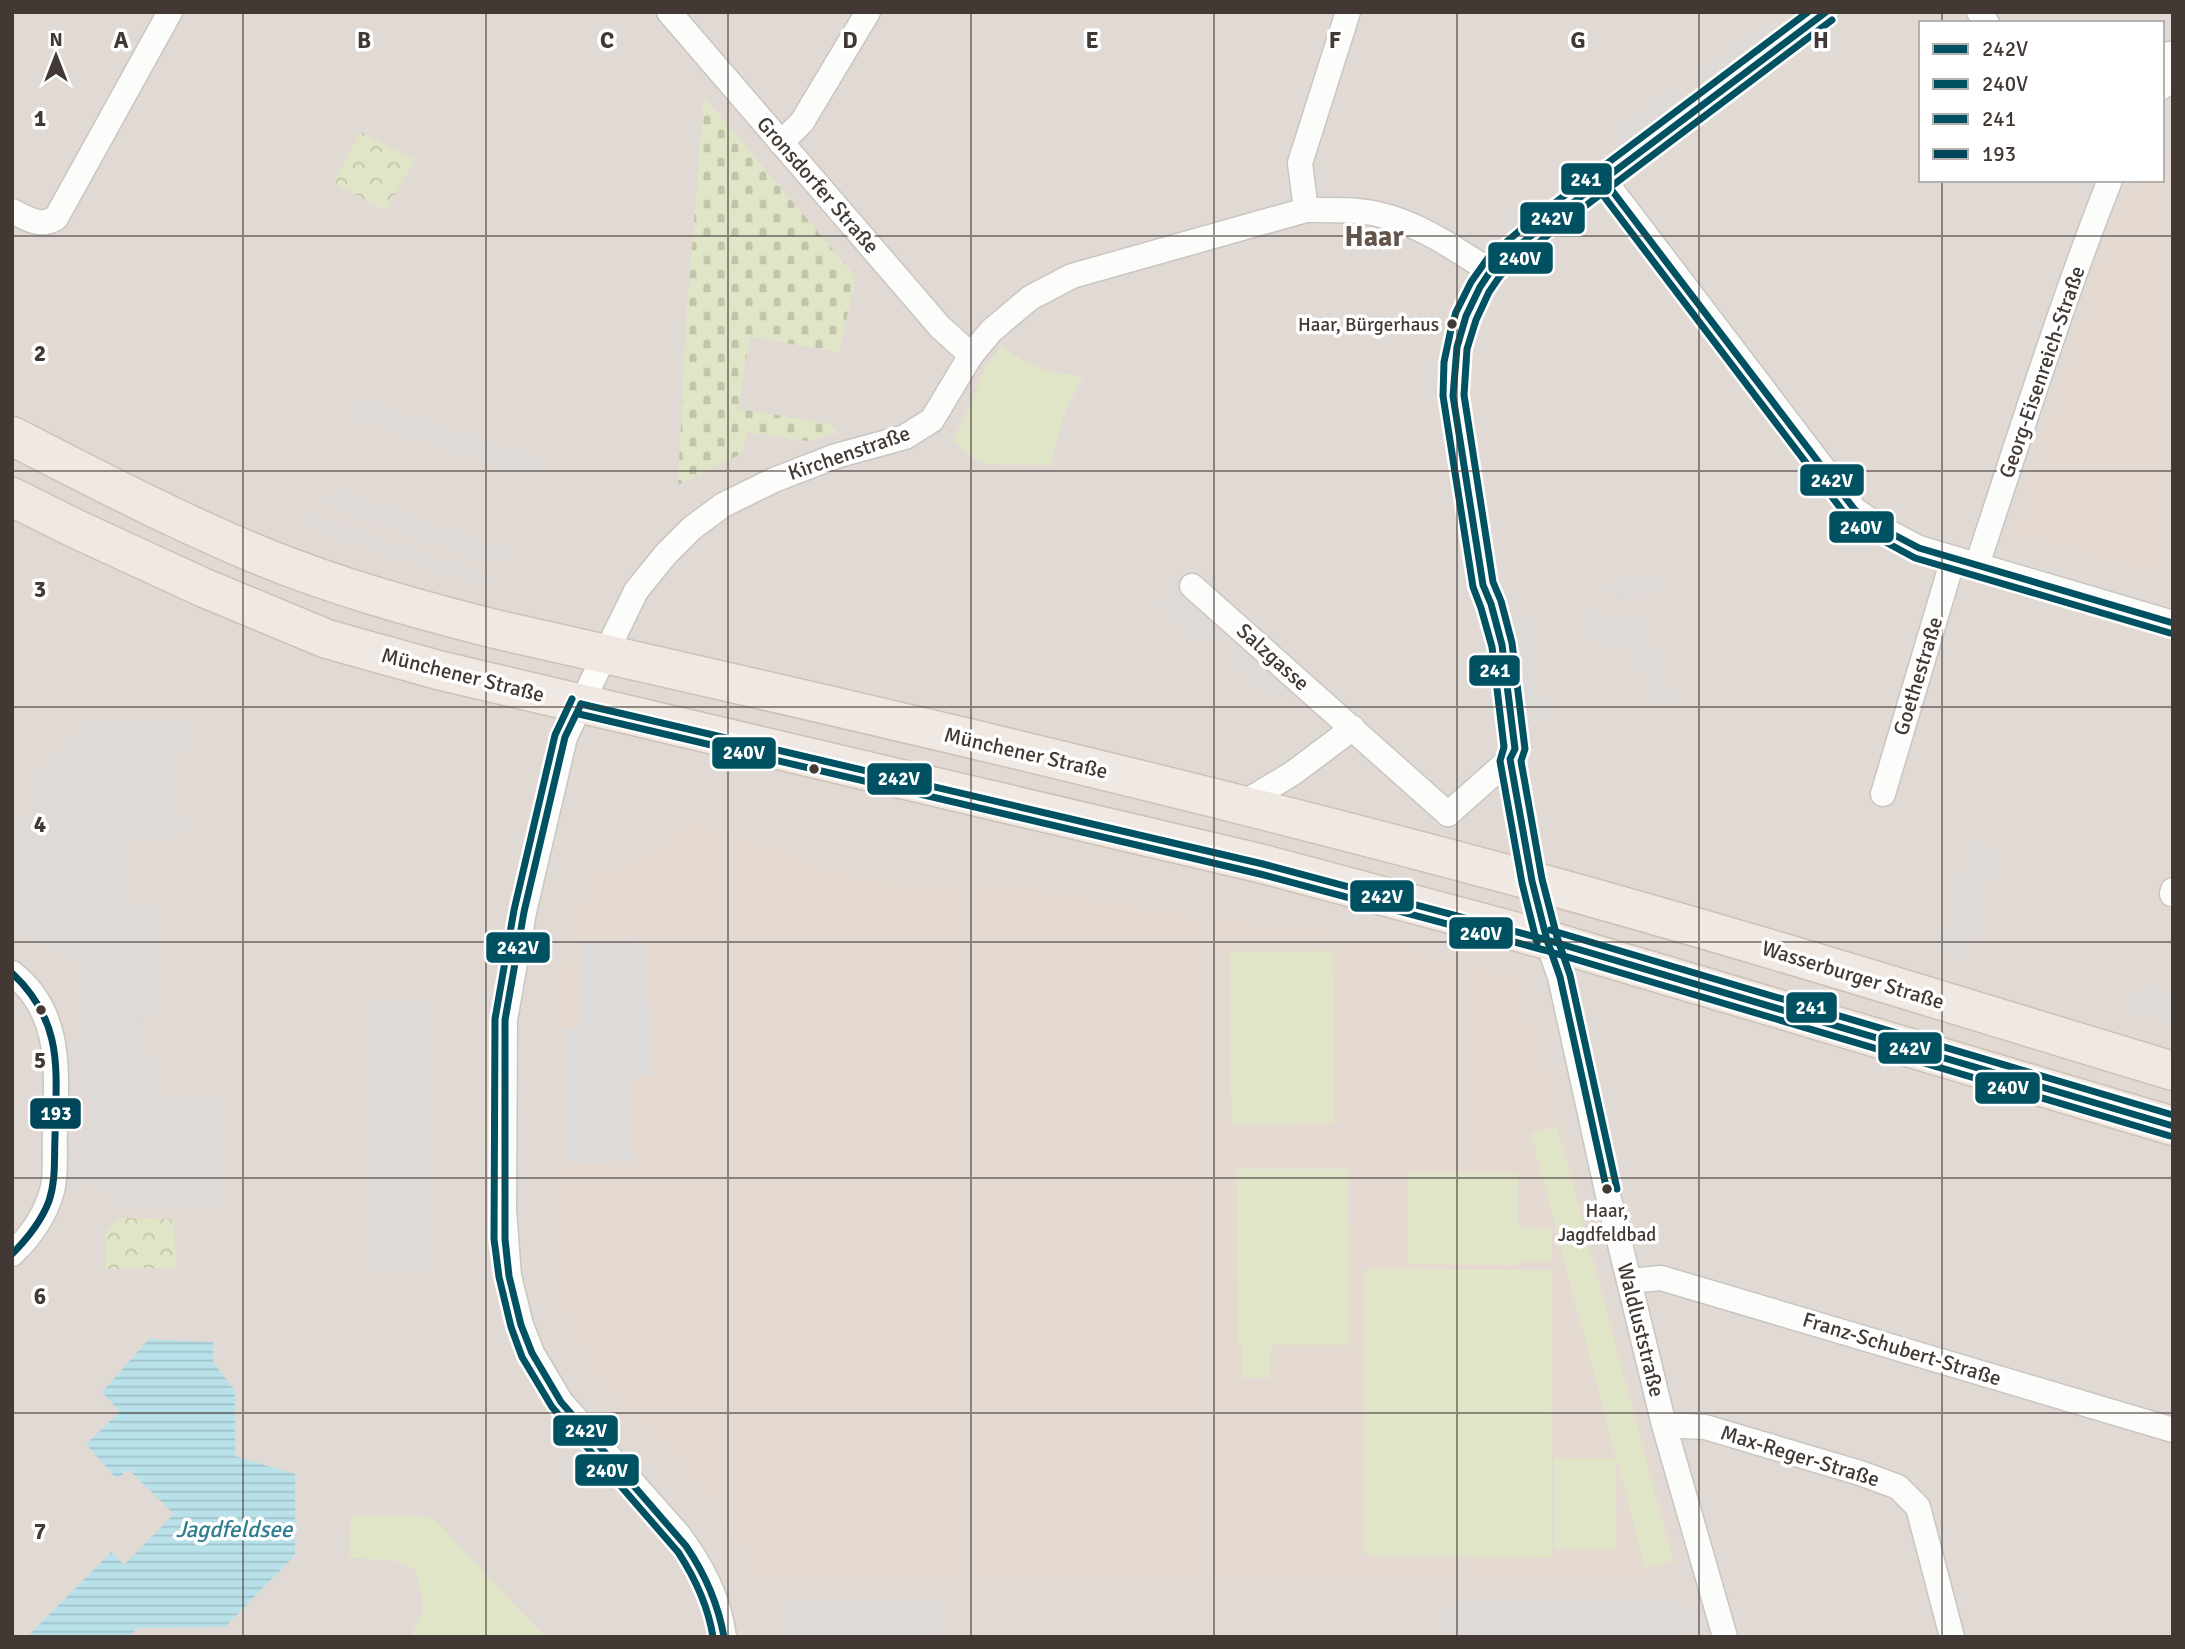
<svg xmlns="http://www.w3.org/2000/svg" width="2185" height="1649" font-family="Signika,sans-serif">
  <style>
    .residential { fill: #e1dad4; fill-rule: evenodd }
    .education { fill: #e4dad2 }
    .grass { fill: #e1e5c7 }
    .forest { fill: url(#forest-crowns) }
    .cemetery { fill: url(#cemetery-stones) }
    .parking { fill: #dedad8 }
    .water { fill: url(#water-rules) }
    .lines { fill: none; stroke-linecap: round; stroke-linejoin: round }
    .minor-casing { stroke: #c9c5c2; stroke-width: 27 }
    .primary-casing { stroke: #cec1b5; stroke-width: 41 }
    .minor { stroke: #fcfcfb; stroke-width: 24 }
    .primary { stroke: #efe8e3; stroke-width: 38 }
    .bus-1-casing { stroke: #fff; stroke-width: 12 }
    .bus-2-casing { stroke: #fff; stroke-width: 12 }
    .bus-3-casing { stroke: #fff; stroke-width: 12 }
    .bus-4-casing { stroke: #fff; stroke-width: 12 }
    .bus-1 { stroke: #005262; stroke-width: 7 }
    .bus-2 { stroke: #005262; stroke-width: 7 }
    .bus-3 { stroke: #005262; stroke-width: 7 }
    .bus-4 { stroke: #00465a; stroke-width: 7 }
    .grid { fill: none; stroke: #423934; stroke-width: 2; stroke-opacity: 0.55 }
    .bus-dot { fill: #423934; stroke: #fff; stroke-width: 2.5 }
    .labels { text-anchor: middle; stroke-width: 7; stroke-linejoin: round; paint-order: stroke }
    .bus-label { font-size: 19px; fill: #423934; stroke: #fff; text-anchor: end }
    .street-label { font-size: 21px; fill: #423934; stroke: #fff }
    .water-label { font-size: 23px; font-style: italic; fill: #307d8f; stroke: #fff }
    .district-label { font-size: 28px; font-weight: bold; fill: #64554c; stroke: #fff }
    .grid-label { font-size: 23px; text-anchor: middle; font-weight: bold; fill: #423934; stroke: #fff; stroke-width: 7; stroke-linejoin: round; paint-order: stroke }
    .line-badge { stroke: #fff; stroke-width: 2.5 }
    .badge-label { font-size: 19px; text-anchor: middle; font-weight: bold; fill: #fff }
  </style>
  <defs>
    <pattern id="forest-crowns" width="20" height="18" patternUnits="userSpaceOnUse" patternTransform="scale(1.75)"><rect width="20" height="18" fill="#e1e5c7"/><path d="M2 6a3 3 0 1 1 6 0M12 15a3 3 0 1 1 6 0" fill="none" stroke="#c2c5ac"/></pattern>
    <pattern id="cemetery-stones" width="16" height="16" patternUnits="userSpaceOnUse" patternTransform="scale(1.75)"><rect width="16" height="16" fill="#e1e5c7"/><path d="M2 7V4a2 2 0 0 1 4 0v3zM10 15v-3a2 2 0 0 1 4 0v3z" fill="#c2c5ac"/></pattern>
    <pattern id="water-rules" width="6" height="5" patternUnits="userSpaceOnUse" patternTransform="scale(1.75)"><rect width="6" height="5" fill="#b9e1e9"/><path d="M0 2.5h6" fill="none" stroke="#a0c2c8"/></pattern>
  </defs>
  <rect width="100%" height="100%" fill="#ede9e6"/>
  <!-- residential -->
  <path class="residential" d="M12,12H2173V1637H12ZM1921,23H2162V180H1921Z"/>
  <!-- education -->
  <g class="education">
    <path d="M2173,142V583L2011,534L2115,206L2138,180H2162V154Z"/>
    <path d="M695,818L871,880L998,882L1210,915L1367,933L1519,977L1542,1040L1559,1100L1603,1283L1680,1568L1638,1577L1126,1582L755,1583L725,1526L689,1479L653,1437L597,1382L578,1351L558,1305L549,1257L547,1174L549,1025L551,1004L567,934L586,870H618Z"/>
  </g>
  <!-- grass -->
  <g class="grass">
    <path d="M1002,345C1028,368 1049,373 1083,376L1066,409L1050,465L990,464L977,461L953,441L968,410L985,368Z"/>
    <path d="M1333,951L1334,1123L1231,1124L1230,952Z"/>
    <path d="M1557,1126L1673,1561L1645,1567L1531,1133Z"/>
    <path d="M1237,1169H1348L1349,1345H1271L1270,1378H1242V1345L1238,1342Z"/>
    <path d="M1407,1173H1518V1228L1552,1229V1261H1519L1518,1265L1407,1264Z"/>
    <path d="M1365,1269L1552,1270L1551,1558L1365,1555Z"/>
    <path d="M1554,1458H1615L1616,1549H1554Z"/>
    <path d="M351,1516H424L436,1521L545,1637H407L410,1636L422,1614V1601L416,1569L393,1560L349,1558Z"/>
  </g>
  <!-- forest -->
  <g class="forest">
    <path d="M361,132L414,160L386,211L333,183Z"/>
    <path d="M119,1218L173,1219L177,1268L105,1269L106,1232Z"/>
  </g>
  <!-- cemetery -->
  <path class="cemetery" d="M704,97L856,277L839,352L750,337L738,409L831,424L837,433L806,441L747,432L743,453L678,485L686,322Z"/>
  <!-- parking -->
  <g class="parking">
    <path d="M1836,12H1850L1652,161L1639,162Z"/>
    <path d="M1763,24L1770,33L1708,81L1701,72Z"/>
    <path d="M1676,88L1684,100L1624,144L1616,133Z"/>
    <path d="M353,396L538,459L532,477L347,414Z"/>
    <path d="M339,492L514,552L495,563L321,503Z"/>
    <path d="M307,514L491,576L487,588L304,525Z"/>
    <path d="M1655,574L1658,591L1620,597L1610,595L1608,581Z"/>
    <path d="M1171,589L1214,624L1201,641L1157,606Z"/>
    <path d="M1604,611L1606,624L1642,619L1645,640L1650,644L1653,663L1663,662L1669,701L1659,703L1654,668L1638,670L1634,642L1597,647L1592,612Z"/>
    <path d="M1526,614L1543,723L1525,726L1508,617Z"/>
    <path d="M1486,627L1494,677L1499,727L1491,721L1481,633Z"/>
    <path d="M1243,650L1292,690L1281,702L1232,663Z"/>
    <path d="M92,722L191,723V751H172L171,816L180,817V839H128V903H157L156,1016L137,1017V1056L157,1057V1095L214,1096L213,1209L109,1208V1187H89L91,967L13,930L14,822H37L38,774Z"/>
    <path d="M1973,843L1996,850L1965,958L1942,951Z"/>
    <path d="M647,938L651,1076L631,1077L633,1161L566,1163L563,1029L581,1028L579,940Z"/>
    <path d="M2141,987L2173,997V1024L2133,1012Z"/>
    <path d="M366,1005H430L431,1269H366V1179H378V1165H365Z"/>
    <path d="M781,1599L938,1600V1637H781Z"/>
    <rect x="1452" y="1603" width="232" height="34"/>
  </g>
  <!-- water -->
  <path class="water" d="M149,1339L213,1342V1362L235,1391V1456L295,1474V1555L225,1627L138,1628L129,1637H27L111,1552L124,1565L174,1514L128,1469L117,1479L86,1444L120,1412L102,1392Z"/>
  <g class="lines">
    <!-- minor casing -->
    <g class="minor-casing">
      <g id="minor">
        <path d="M669,12L940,327L971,355"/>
        <path d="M1979,12L1987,23"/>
        <path d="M2162,87L2169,72V54"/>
        <path d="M781,143L802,122L868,12"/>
        <path d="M1604,180L1855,510L1883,529L1919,548L2173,623"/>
        <path d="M1306,210L1300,163L1348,12"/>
        <path d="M12,211C26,218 40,228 56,218L170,12"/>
        <path d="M1977,565C2020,436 2060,306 2110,180"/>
        <path d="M1192,586L1448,814"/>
        <path d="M1510,759L1532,881L1547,940L1560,977L1607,1191L1664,1425L1725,1637"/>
        <path d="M1883,794L1953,559"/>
        <path d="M1242,804L1293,773L1353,728"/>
        <path d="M1448,814L1510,759L1515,749C1508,694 1507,636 1483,585L1453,396C1452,353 1463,308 1489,273C1496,263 1508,254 1517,247C1536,230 1556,215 1577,200L1826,12"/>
        <path d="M2172,894L2173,890"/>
        <path d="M12,973C64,1013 56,1075 55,1132C54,1150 57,1173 52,1191C45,1216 31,1236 12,1254"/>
        <path d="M1629,1281L1661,1278L2173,1430"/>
        <path d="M1664,1425L1705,1427L1860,1473L1898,1487L1918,1507L1952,1637"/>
        <path d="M724,1637C719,1597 701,1565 678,1534L561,1402L532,1353L521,1325L509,1276L504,1210L505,1020L524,912L565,737L636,591L666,554L692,528L723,505L774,480L836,456L905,437L932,420L971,355L991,331L1030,298L1072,276L1306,210C1329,210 1355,209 1377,214C1419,223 1455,249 1490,271"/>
      </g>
    </g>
    <!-- primary casing -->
    <g class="primary-casing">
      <g id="primary">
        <path d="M12,436C94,478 176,521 261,556C337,587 416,609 495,629C841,707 1187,787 1529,880C1745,939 1958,1006 2173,1071"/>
        <path d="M12,497L74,528L202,587L327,639L438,670L1263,864L1547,940L2173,1126"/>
      </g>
    </g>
    <!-- minor -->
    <use href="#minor" class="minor"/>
    <!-- primary -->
    <use href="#primary" class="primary"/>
    <!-- bus-1 casing -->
    <g class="bus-1-casing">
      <g id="bus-1">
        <path d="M1604,180L1855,510L1883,529L1919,548L2173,623"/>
        <path d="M581,704L1263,864L1547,940L2173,1126"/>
        <path d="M581,704L565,737L524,912L505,1020V1239L509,1276L521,1325L532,1353L561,1402L686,1546C705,1574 718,1603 724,1637"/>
        <path d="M1607,1191L1560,977L1547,940L1532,881L1510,759L1515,749L1502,645L1491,604L1483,585L1453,396L1457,347L1466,316L1480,287L1492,269L1506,256L1554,217L1826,12"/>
      </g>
    </g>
    <!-- bus-2 casing -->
    <g class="bus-2-casing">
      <g id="bus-2">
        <path d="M1596,186L1848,518L1878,538L1915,558L2170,633"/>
        <path d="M572,699L555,735L514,910L495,1019L494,1239L499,1277L511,1327L522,1357L552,1407L678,1552C695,1578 708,1605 713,1637"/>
        <path d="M579,714L1260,874L1544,950L2170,1136"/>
        <path d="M1617,1189L1570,975L1557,937L1542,879L1521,761L1525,749L1512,643L1501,601L1493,582L1464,395L1467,349L1476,320L1489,292L1500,276L1513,264L1560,225L1832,20"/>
      </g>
    </g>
    <!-- bus-3 casing -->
    <g class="bus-3-casing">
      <g id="bus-3">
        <path d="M1550,930L2173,1115"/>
        <path d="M1537,943L1522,883L1500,761L1504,747L1492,647L1481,608L1473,587L1443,396L1444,362L1451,329L1456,312L1471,282L1488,258L1532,220L1808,12"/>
      </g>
    </g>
    <!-- bus-4 casing -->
    <g class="bus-4-casing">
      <path id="bus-4" d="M12,973C65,1023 56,1071 55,1138C54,1159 56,1180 49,1201C41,1222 28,1238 12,1254"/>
    </g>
    <!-- bus-1 -->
    <use href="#bus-1" class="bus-1"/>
    <!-- bus-2 -->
    <use href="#bus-2" class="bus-2"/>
    <!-- bus-3 -->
    <use href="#bus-3" class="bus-3"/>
    <!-- bus-4 -->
    <use href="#bus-4" class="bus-4"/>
  </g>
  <!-- grid -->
  <path class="grid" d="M243,12V1637M486,12V1637M728,12V1637M971,12V1637M1214,12V1637M1457,12V1637M1699,12V1637M1942,12V23M1942,180V1637M12,236H2173M12,471H2173M12,707H2173M12,942H2173M12,1178H2173M12,1413H2173"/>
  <!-- markers -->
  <g class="bus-dot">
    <circle cx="1452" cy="324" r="6"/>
    <circle cx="814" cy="769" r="6"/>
    <circle cx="41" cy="1010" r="6"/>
    <circle cx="1607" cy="1189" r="6"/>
  </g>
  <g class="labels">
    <!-- bus labels -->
    <g class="bus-label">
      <text x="1439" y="331">Haar, Bürgerhaus</text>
      <text x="1607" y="1217" text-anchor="middle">Haar,<tspan x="1607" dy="24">Jagdfeldbad</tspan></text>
    </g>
    <!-- street labels -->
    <g class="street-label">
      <text transform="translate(818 185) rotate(49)" y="7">Gronsdorfer Straße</text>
      <text transform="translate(2042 372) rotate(-71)" y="7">Georg-Eisenreich-Straße</text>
      <text transform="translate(849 453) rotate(-19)" y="7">Kirchenstraße</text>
      <text transform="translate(1273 657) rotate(42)" y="7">Salzgasse</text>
      <text transform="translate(463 675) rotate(14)" y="7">Münchener Straße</text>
      <text transform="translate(1918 676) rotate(-73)" y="7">Goethestraße</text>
      <text transform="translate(1026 753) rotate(13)" y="7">Münchener Straße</text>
      <text transform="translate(1853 975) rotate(17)" y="7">Wasserburger Straße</text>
      <text transform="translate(1641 1330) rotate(76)" y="7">Waldluststraße</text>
      <text transform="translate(1902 1349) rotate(17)" y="7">Franz-Schubert-Straße</text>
      <text transform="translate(1800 1456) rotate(17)" y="7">Max-Reger-Straße</text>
    </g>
    <!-- water labels -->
    <g class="water-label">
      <text x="234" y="1537">Jagdfeldsee</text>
    </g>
    <!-- district labels -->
    <g class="district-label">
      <text x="1374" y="246">Haar</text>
    </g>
  </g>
  <g class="grid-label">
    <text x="121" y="48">A</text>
    <text x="364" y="48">B</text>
    <text x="607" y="48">C</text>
    <text x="850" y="48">D</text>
    <text x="1092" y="48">E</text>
    <text x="1335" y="48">F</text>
    <text x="1578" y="48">G</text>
    <text x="1821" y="48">H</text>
    <text x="40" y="126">1</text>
    <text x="40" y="361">2</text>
    <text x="40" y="597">3</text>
    <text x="40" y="832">4</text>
    <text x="40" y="1068">5</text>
    <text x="40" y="1304">6</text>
    <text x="40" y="1539">7</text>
  </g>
  <g class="line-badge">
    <rect x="1560" y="162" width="53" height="34" rx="7" fill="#005262"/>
    <rect x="1519" y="201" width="67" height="34" rx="7" fill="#005262"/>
    <rect x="1487" y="241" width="67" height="34" rx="7" fill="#005262"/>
    <rect x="1799" y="463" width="66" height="34" rx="7" fill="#005262"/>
    <rect x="1828" y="510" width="67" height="34" rx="7" fill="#005262"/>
    <rect x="1468" y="654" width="53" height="33" rx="7" fill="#005262"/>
    <rect x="711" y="736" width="66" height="34" rx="7" fill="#005262"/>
    <rect x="866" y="762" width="67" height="34" rx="7" fill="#005262"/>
    <rect x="1349" y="879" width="66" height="34" rx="7" fill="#005262"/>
    <rect x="1448" y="916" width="66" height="34" rx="7" fill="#005262"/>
    <rect x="485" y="931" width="66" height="33" rx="7" fill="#005262"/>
    <rect x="1785" y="991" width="53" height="33" rx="7" fill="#005262"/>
    <rect x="1877" y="1031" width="66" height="34" rx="7" fill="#005262"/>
    <rect x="1974" y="1071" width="67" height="34" rx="7" fill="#005262"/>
    <rect x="29" y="1097" width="53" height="33" rx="7" fill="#00465a"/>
    <rect x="552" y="1414" width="67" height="33" rx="7" fill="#005262"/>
    <rect x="574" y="1453" width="66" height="34" rx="7" fill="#005262"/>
  </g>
  <g class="badge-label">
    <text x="1586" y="186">241</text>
    <text x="1552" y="225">242V</text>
    <text x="1520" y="265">240V</text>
    <text x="1832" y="487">242V</text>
    <text x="1861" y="534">240V</text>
    <text x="1495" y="677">241</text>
    <text x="744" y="759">240V</text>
    <text x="899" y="785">242V</text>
    <text x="1382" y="903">242V</text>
    <text x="1481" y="940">240V</text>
    <text x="518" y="954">242V</text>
    <text x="1811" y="1014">241</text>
    <text x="1910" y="1055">242V</text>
    <text x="2008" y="1094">240V</text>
    <text x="56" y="1120">193</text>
    <text x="586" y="1437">242V</text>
    <text x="607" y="1477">240V</text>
  </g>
  <!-- border -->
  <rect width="2185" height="1649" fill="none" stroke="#423934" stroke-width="28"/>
  <!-- legend -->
  <rect x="1919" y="21" width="245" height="161" fill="#ffffff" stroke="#b3b0ae" stroke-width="2"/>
  <rect x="1933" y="44" width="35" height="10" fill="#005262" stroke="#b3b0ae" stroke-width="2"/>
  <text x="1982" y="56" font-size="21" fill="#423934">242V</text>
  <rect x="1933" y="79" width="35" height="10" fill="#005262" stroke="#b3b0ae" stroke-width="2"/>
  <text x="1982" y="91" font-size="21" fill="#423934">240V</text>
  <rect x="1933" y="114" width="35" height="10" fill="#005262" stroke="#b3b0ae" stroke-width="2"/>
  <text x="1982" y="126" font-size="21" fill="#423934">241</text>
  <rect x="1933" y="149" width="35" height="10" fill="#00465a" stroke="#b3b0ae" stroke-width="2"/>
  <text x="1982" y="161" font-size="21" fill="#423934">193</text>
  <!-- north arrow -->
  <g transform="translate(56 56)" stroke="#ffffff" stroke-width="5" paint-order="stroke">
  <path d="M0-5L12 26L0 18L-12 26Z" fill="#423934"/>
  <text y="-10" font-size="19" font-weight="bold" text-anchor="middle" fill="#423934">N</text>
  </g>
</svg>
